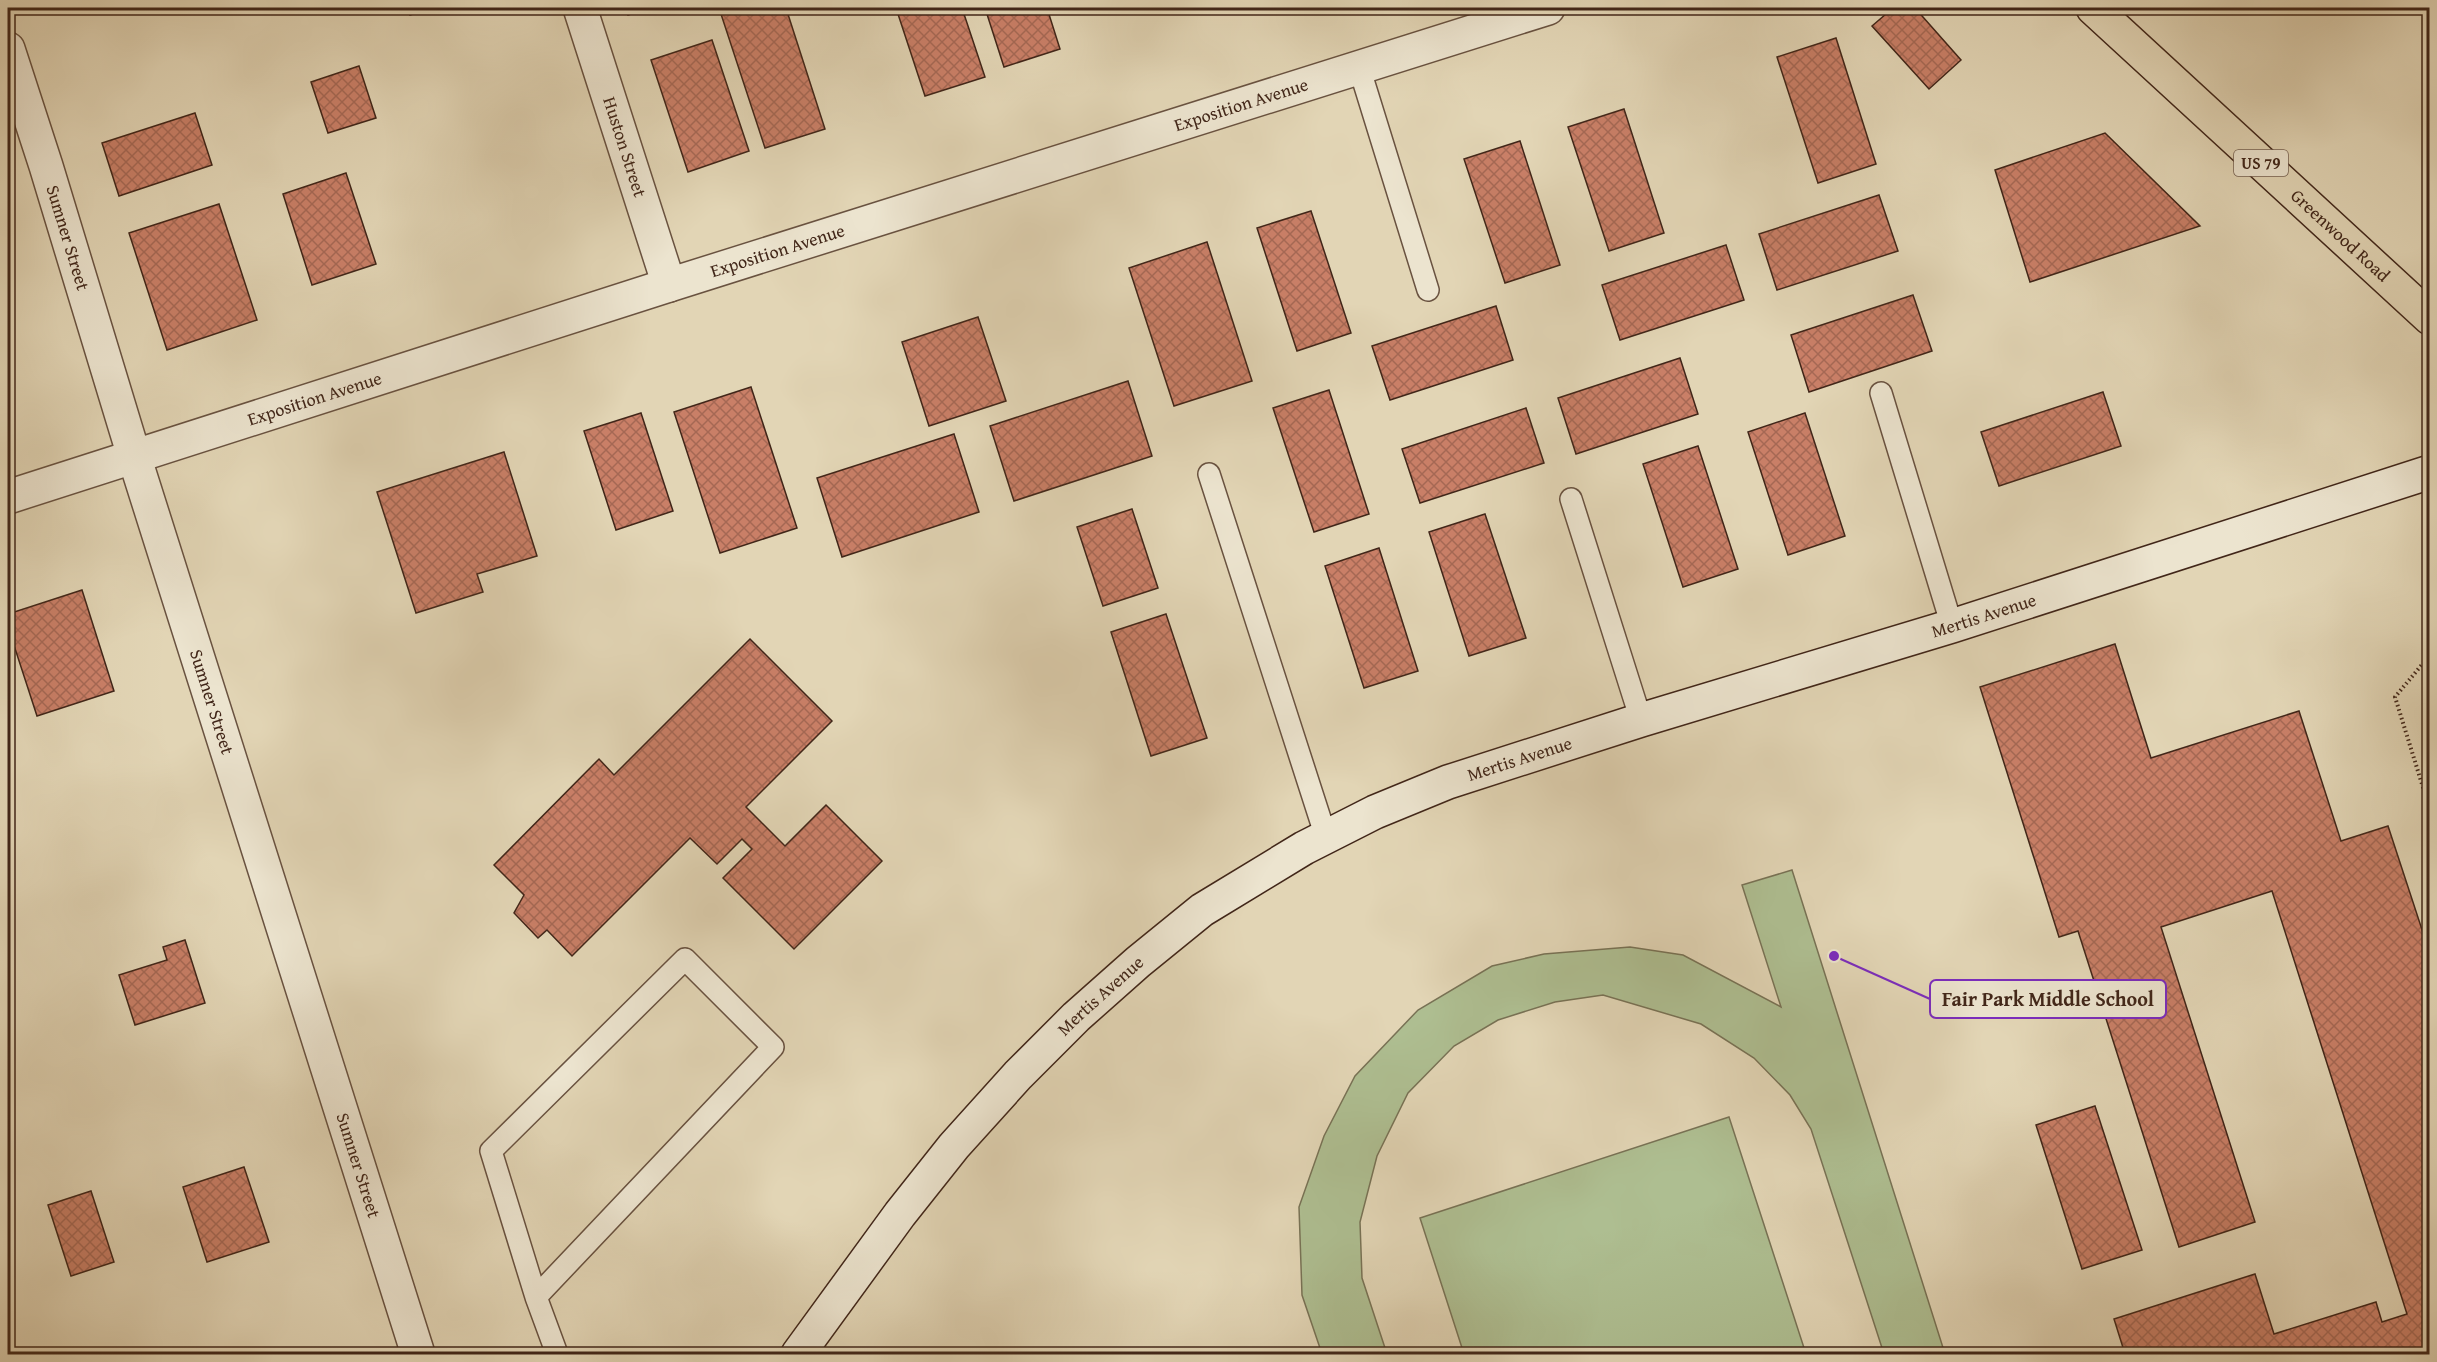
<svg xmlns="http://www.w3.org/2000/svg" width="2437" height="1362" font-family="'Gentium Book Plus',serif">
  <style>
    .park { fill: #aebe91; stroke: #787255; stroke-width: 1.5 }
    .building { fill: url(#building-cross-hatch); stroke: #412619; stroke-width: 1.5 }
    .lines { fill: none; stroke-linecap: round; stroke-linejoin: round }
    .lane-casing { stroke: #695240; stroke-width: 24 }
    .street-casing { stroke: #695240; stroke-width: 36 }
    .secondary-casing { stroke: #412619; stroke-width: 36 }
    .primary-casing { stroke: #412619; stroke-width: 36 }
    .path { stroke: #412619; stroke-width: 4; stroke-dasharray: 1.5 3; stroke-linecap: butt }
    .lane { stroke: #ece4cf; stroke-width: 21 }
    .street { stroke: #ece4cf; stroke-width: 33 }
    .secondary { stroke: #ece4cf; stroke-width: 33 }
    .primary { stroke: #e2d5b5; stroke-width: 33 }
    .labels { text-anchor: middle; stroke-width: 4.5; stroke-linejoin: round; paint-order: stroke }
    .shield { fill: #ece4cf; stroke: #745f50; stroke-width: 1.5 }
    .shield-label { font-size: 16px; font-weight: bold; fill: #412619 }
    .street-label { font-size: 18px; fill: #412619; stroke: #ece4cf }
    .leader { fill: none; stroke: #7b2cbf; stroke-width: 2 }
    .callout-dot { fill: #7b2cbf; stroke: #ece4cf; stroke-width: 2 }
    .callout { fill: #ece4cf; stroke: #7b2cbf; stroke-width: 2 }
    .callout-label { font-size: 20px; text-anchor: middle; font-weight: bold; fill: #412619 }
  </style>
  <defs>
    <pattern id="building-cross-hatch" width="8" height="8" patternUnits="userSpaceOnUse" patternTransform="scale(1.5)"><rect width="8" height="8" fill="#c97f67"/><path d="M0 0l8 8M0 8l8-8" fill="none" stroke="#a56854"/></pattern>
  </defs>
  <rect width="100%" height="100%" fill="#e2d5b5"/>
  <filter id="stains"><feTurbulence type="fractalNoise" baseFrequency=".00333" numOctaves="4"/><feColorMatrix values="0 0 0 0 .2 0 0 0 0 .09 0 0 0 0 .02 0 0 0 .5 -.17"/></filter>
  <radialGradient id="worn" r=".72"><stop offset=".6" stop-color="#630" stop-opacity="0"/><stop offset="1" stop-color="#630" stop-opacity=".3"/></radialGradient>
  <!-- park -->
  <g class="park">
    <path d="M1792,870L1945,1354H1884L1811,1129L1790,1095L1754,1058L1701,1024L1603,995L1555,1002L1498,1020L1454,1046L1408,1093L1377,1156L1360,1222L1362,1278L1387,1354H1322L1302,1295L1299,1207L1324,1136L1355,1076L1418,1010L1492,966L1544,954L1630,947L1683,955L1781,1007L1742,885Z"/>
    <path d="M1729,1117L1806,1354H1464L1420,1218Z"/>
  </g>
  <!-- building -->
  <g class="building">
    <path d="M408,8H433L410,15Z"/>
    <path d="M626,8H650L628,15Z"/>
    <path d="M719,8H786L825,129L765,148Z"/>
    <path d="M896,8H962L985,77L925,96Z"/>
    <path d="M985,8H1047L1060,49L1004,67Z"/>
    <path d="M1893,8H1915L1961,60L1929,89L1872,26Z"/>
    <path d="M1836,38L1876,164L1818,183L1777,57Z"/>
    <path d="M712,40L749,151L688,172L651,60Z"/>
    <path d="M359,66L376,118L328,133L311,82Z"/>
    <path d="M1624,109L1664,233L1609,251L1568,127Z"/>
    <path d="M195,113L212,165L119,196L102,143Z"/>
    <path d="M2105,133L2200,226L2030,282L1995,170Z"/>
    <path d="M1520,141L1560,265L1505,283L1464,159Z"/>
    <path d="M346,173L376,264L312,285L283,194Z"/>
    <path d="M1879,195L1898,251L1777,290L1759,234Z"/>
    <path d="M219,204L257,320L167,350L129,233Z"/>
    <path d="M1311,211L1351,333L1297,351L1257,228Z"/>
    <path d="M1207,242L1252,381L1174,406L1129,268Z"/>
    <path d="M1726,245L1744,300L1620,340L1602,285Z"/>
    <path d="M1913,295L1932,351L1809,392L1791,335Z"/>
    <path d="M1496,306L1513,360L1390,400L1372,346Z"/>
    <path d="M978,317L1006,401L929,426L902,342Z"/>
    <path d="M1680,358L1698,414L1576,454L1558,398Z"/>
    <path d="M1128,381L1152,456L1014,501L990,426Z"/>
    <path d="M751,387L797,528L720,553L674,412Z"/>
    <path d="M8,388L13,406L8,408Z"/>
    <path d="M1329,390L1369,514L1314,532L1273,408Z"/>
    <path d="M2103,392L2121,446L1999,486L1981,432Z"/>
    <path d="M1526,408L1544,463L1420,503L1402,449Z"/>
    <path d="M641,413L673,511L616,530L584,431Z"/>
    <path d="M1805,413L1845,536L1788,555L1748,432Z"/>
    <path d="M954,434L979,512L842,557L817,478Z"/>
    <path d="M1698,446L1738,569L1683,587L1643,464Z"/>
    <path d="M504,452L537,556L477,574L483,592L416,613L377,492Z"/>
    <path d="M1132,509L1158,588L1103,606L1077,527Z"/>
    <path d="M1485,514L1526,638L1469,656L1429,532Z"/>
    <path d="M1379,548L1418,671L1364,688L1325,566Z"/>
    <path d="M82,590L114,691L37,716L8,627V614Z"/>
    <path d="M1166,614L1207,738L1151,756L1111,632Z"/>
    <path d="M750,639L832,721L746,807L785,846L826,805L882,861L794,949L723,878L752,849L742,839L717,864L690,838L572,956L547,930L538,938L514,913L524,895L494,865L599,759L614,775Z"/>
    <path d="M2115,644L2151,758L2299,711L2341,841L2388,826L2430,954V1354H2125L2114,1319L2255,1274L2274,1334L2376,1302L2382,1322L2407,1314L2272,891L2161,927L2255,1222L2179,1247L2078,931L2059,937L1980,687Z"/>
    <path d="M185,940L205,1003L135,1025L119,975L167,960L163,947Z"/>
    <path d="M2095,1106L2142,1250L2082,1269L2036,1125Z"/>
    <path d="M244,1167L269,1242L207,1262L183,1187Z"/>
    <path d="M91,1191L114,1262L71,1276L48,1205Z"/>
  </g>
  <g class="lines">
    <!-- lane casing -->
    <g class="lane-casing">
      <g id="lane">
        <path d="M1359,67L1428,290"/>
        <path d="M1881,393L1952,626"/>
        <path d="M1209,474L1326,837"/>
        <path d="M1571,499L1641,720"/>
        <path d="M536,1297L773,1047L685,959L491,1151L536,1297L557,1354"/>
      </g>
    </g>
    <!-- street casing -->
    <g class="street-casing">
      <g id="street">
        <path id="s1" d="M580,8L669,285"/>
        <path id="s2" d="M8,49L46,166L134,456L418,1354"/>
        <path id="s3" d="M8,497L669,285L1548,8"/>
      </g>
    </g>
    <!-- secondary casing -->
    <g class="secondary-casing">
      <g id="secondary">
        <path id="s4" d="M798,1354L900,1214L954,1146L1018,1075L1076,1017L1138,962L1202,910L1304,848L1375,812L1448,782L1641,720L1952,626L2430,472"/>
      </g>
    </g>
    <!-- primary casing -->
    <g class="primary-casing">
      <g id="primary">
        <path id="s5" d="M2093,8L2430,318"/>
      </g>
    </g>
    <!-- path -->
    <path class="path" d="M2430,655L2395,697L2430,810"/>
    <!-- lane -->
    <use href="#lane" class="lane"/>
    <!-- street -->
    <use href="#street" class="street"/>
    <!-- secondary -->
    <use href="#secondary" class="secondary"/>
    <!-- primary -->
    <use href="#primary" class="primary"/>
  </g>
  <g class="labels">
    <!-- shield labels -->
    <rect class="shield" x="2234" y="150" width="54" height="26" rx="4.5"/>
    <g class="shield-label">
      <text x="2261" y="169">US 79</text>
    </g>
    <!-- street labels -->
    <g class="street-label">
      <text dy="6" stroke="none"><textPath href="#s3" startOffset="1294">Exposition Avenue</textPath></text>
      <text dy="6" stroke="none"><textPath href="#s1" startOffset="146">Huston Street</textPath></text>
      <text dy="6" stroke="none"><textPath href="#s5" startOffset="336">Greenwood Road</textPath></text>
      <text dy="6" stroke="none"><textPath href="#s2" startOffset="198">Sumner Street</textPath></text>
      <text dy="6" stroke="none"><textPath href="#s3" startOffset="808">Exposition Avenue</textPath></text>
      <text dy="6" stroke="none"><textPath href="#s3" startOffset="322">Exposition Avenue</textPath></text>
      <text dy="6" stroke="none"><textPath href="#s4" startOffset="1442">Mertis Avenue</textPath></text>
      <text dy="6" stroke="none"><textPath href="#s2" startOffset="684">Sumner Street</textPath></text>
      <text dy="6" stroke="none"><textPath href="#s4" startOffset="956">Mertis Avenue</textPath></text>
      <text dy="6" stroke="none"><textPath href="#s4" startOffset="470">Mertis Avenue</textPath></text>
      <text dy="6" stroke="none"><textPath href="#s2" startOffset="1170">Sumner Street</textPath></text>
    </g>
  </g>
  <!-- callouts -->
  <path class="leader" d="M1834 956L1930 999"/>
  <circle class="callout-dot" cx="1834" cy="956" r="6"/>
  <rect class="callout" x="1930" y="980" width="236" height="38" rx="6"/>
  <g class="callout-label">
    <text x="2048" y="1006">Fair Park Middle School</text>
  </g>
  <!-- margin -->
  <rect width="2437" height="1362" fill="none" stroke="#e2d5b5" stroke-width="30"/>
  <rect x="9" y="9" width="2419" height="1344" fill="none" stroke="#412619" stroke-width="3"/>
  <rect x="15" y="15" width="2407" height="1332" fill="none" stroke="#412619" stroke-width="1.5"/>
  <rect width="100%" height="100%" filter="url(#stains)"/>
  <rect width="100%" height="100%" fill="url(#worn)"/>
</svg>
